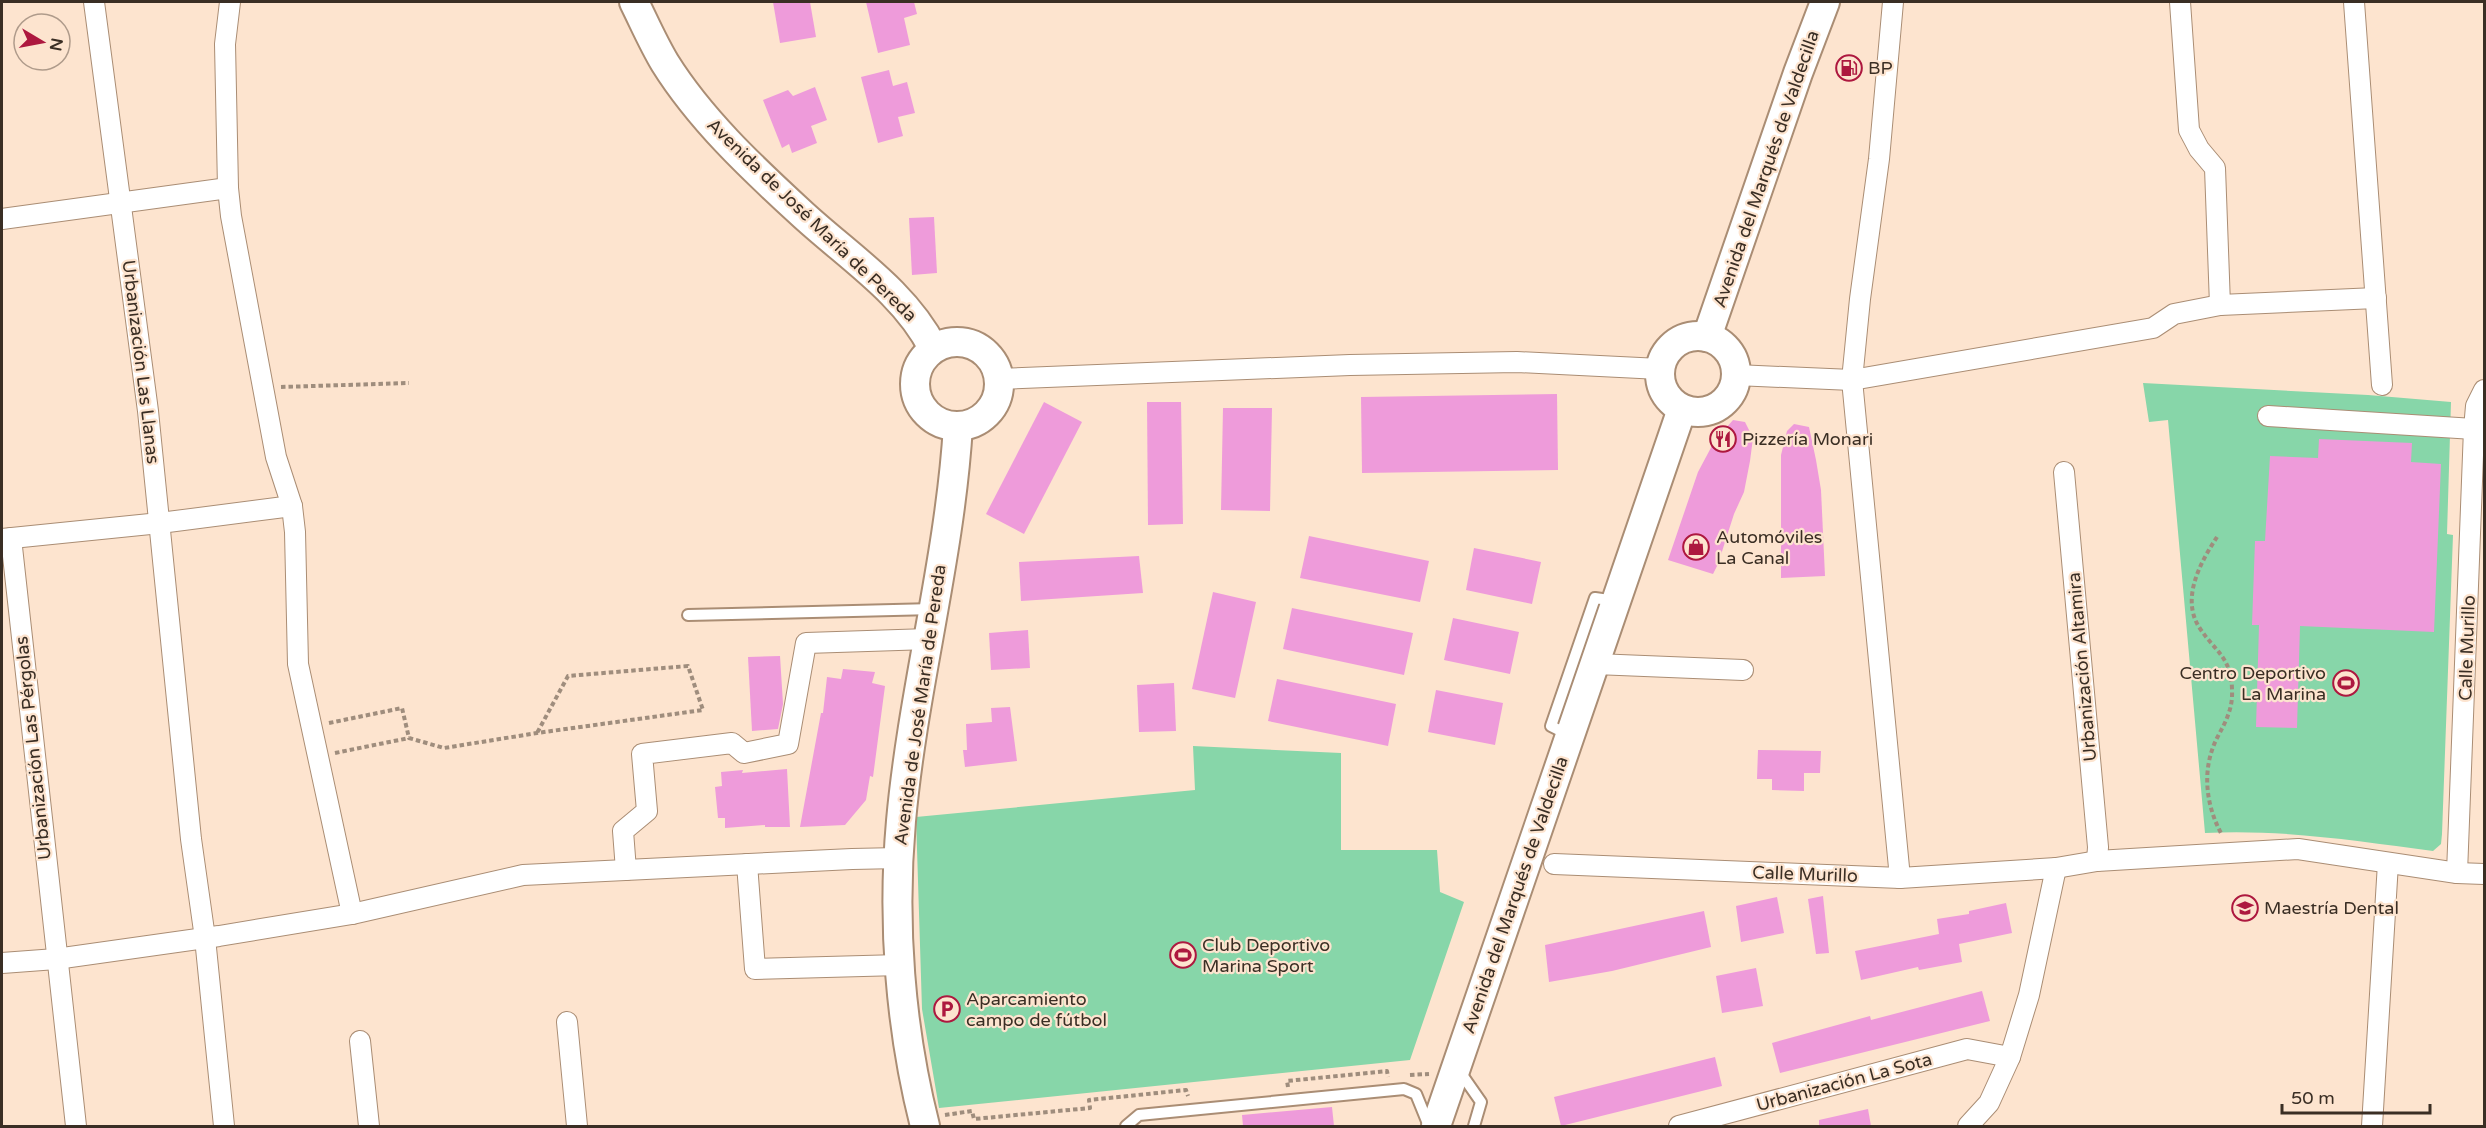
<svg xmlns="http://www.w3.org/2000/svg" width="2486" height="1128" font-family="'Varela Round',sans-serif">
  <style>
    .green { fill: #87d6a9 }
    .building { fill: #ee9bda }
    .lines { fill: none; stroke-linecap: round; stroke-linejoin: round }
    .lane-casing { stroke: #aa8d74; stroke-width: 14 }
    .street-casing { stroke: #aa8d74; stroke-width: 22 }
    .secondary-casing { stroke: #aa8d74; stroke-width: 32 }
    .path { stroke: #9f8d7d; stroke-width: 4; stroke-dasharray: 4.5 3; stroke-linecap: butt }
    .lane { stroke: #fff; stroke-width: 10 }
    .street { stroke: #fff; stroke-width: 20 }
    .secondary { stroke: #fff; stroke-width: 28 }
    .labels { text-anchor: middle; stroke-width: 4.5; stroke-linejoin: round; paint-order: stroke }
    .poi-label { font-size: 18px; fill: #3a2e24; stroke: #fde4cf; text-anchor: start }
    .street-label { font-size: 18px; fill: #3a2e24; stroke: #fde4cf }
  </style>
  <rect width="100%" height="100%" fill="#fde4cf"/>
  <!-- green -->
  <g class="green">
    <path d="M2143,383L2368,395L2451,402L2447,534L2453,535L2442,834L2441,844L2433,851C2357,841 2282,829 2205,833L2168,420L2149,422Z"/>
    <path d="M1193,746L1341,753V850H1437L1440,892L1464,902L1410,1060L939,1108L922,1009L916,817L1195,790Z"/>
  </g>
  <!-- building -->
  <g class="building">
    <path d="M773,2H810L816,37L780,43Z"/>
    <path d="M866,2H914L917,14L904,18L910,45L878,53Z"/>
    <path d="M889,70L893,86L907,82L915,113L898,117L903,136L878,143L861,77Z"/>
    <path d="M815,87L827,120L811,126L817,143L792,153L789,144L782,148L763,100L788,90L793,96Z"/>
    <path d="M934,217L937,273L912,275L909,218Z"/>
    <path d="M1557,394L1558,470L1362,473L1361,397Z"/>
    <path d="M1044,402L1082,422L1024,534L986,514Z"/>
    <path d="M1147,402H1181L1183,524L1148,525Z"/>
    <path d="M1223,408H1272L1270,511L1221,510Z"/>
    <path d="M1733,420L1745,422L1753,438L1750,461L1744,492L1734,514L1718,564L1713,574L1668,560L1698,472L1714,442Z"/>
    <path d="M1794,424L1809,427L1816,460L1821,490L1825,576L1781,578V455L1787,431Z"/>
    <path d="M2319,439L2412,443L2411,462L2441,464L2434,632L2300,626L2297,728L2256,727L2259,625H2252L2255,541H2265L2270,456L2318,458Z"/>
    <path d="M1309,536L1429,561L1420,602L1300,578Z"/>
    <path d="M1474,548L1541,562L1532,604L1466,590Z"/>
    <path d="M1139,556L1143,593L1021,601L1019,562Z"/>
    <path d="M1213,592L1256,602L1235,698L1192,689Z"/>
    <path d="M1292,608L1413,633L1404,675L1283,649Z"/>
    <path d="M1453,618L1519,632L1510,674L1444,660Z"/>
    <path d="M1028,630L1030,668L991,670L989,633Z"/>
    <path d="M780,656L783,704L778,729L752,731L748,657Z"/>
    <path d="M843,669L875,672L872,683L885,686L873,777L870,776L866,800L845,825L800,827L821,713H823L827,677L841,679Z"/>
    <path d="M1277,679L1396,704L1388,746L1268,721Z"/>
    <path d="M1174,683L1176,731L1139,732L1137,685Z"/>
    <path d="M1436,690L1503,703L1495,745L1428,732Z"/>
    <path d="M1010,707L1017,761L965,767L963,750H967L966,724L992,722L991,708Z"/>
    <path d="M1758,750L1821,751L1820,773H1804V791L1772,790V779H1757Z"/>
    <path d="M787,769L790,827H765V825L725,828V818H718L715,787L722,786L721,772L743,770L742,773Z"/>
    <path d="M1823,896L1829,953L1816,954L1808,899Z"/>
    <path d="M1777,897L1784,933L1741,942L1736,906Z"/>
    <path d="M2006,903L2012,933L1959,944L1962,962L1919,970L1918,967L1861,980L1855,951L1939,934L1937,919L1969,914V911Z"/>
    <path d="M1704,911L1711,947L1612,971L1549,982L1545,945Z"/>
    <path d="M1756,968L1763,1006L1722,1013L1716,976Z"/>
    <path d="M1982,991L1990,1021L1780,1073L1772,1043L1870,1016L1871,1020Z"/>
    <path d="M1715,1057L1722,1086L1561,1126L1554,1097Z"/>
    <path d="M1332,1107L1334,1126H1243L1242,1115Z"/>
    <path d="M1868,1109L1871,1126H1819V1120Z"/>
  </g>
  <g class="lines">
    <!-- lane casing -->
    <g class="lane-casing">
      <g id="lane">
        <path d="M688,615L934,609"/>
        <path d="M1569,735L1551,726L1595,598L1616,601"/>
        <path d="M1458,1069L1481,1102L1474,1126"/>
        <path d="M1126,1126L1139,1115L1404,1089L1416,1094L1429,1126"/>
      </g>
    </g>
    <!-- street casing -->
    <g class="street-casing">
      <g id="street">
        <path d="M94,2L148,411L191,839L205,938L224,1126"/>
        <path d="M230,2L225,44L228,188L231,216L276,457L292,506L295,532L298,664L352,914"/>
        <path d="M1893,2L1879,159L1860,299L1852,380L1900,878"/>
        <path d="M2180,2L2189,130L2199,149L2215,168L2220,305"/>
        <path d="M2354,2L2382,385"/>
        <path d="M2,219L228,188"/>
        <path d="M1736,375L1852,380L2153,328L2174,314L2220,305L2376,298"/>
        <path d="M999,379L1350,365L1517,362L1660,369"/>
        <path d="M2268,416L2474,429"/>
        <path d="M2064,472L2098,847L2097,861"/>
        <path d="M11,538L76,1126"/>
        <path d="M2,539L160,523L292,506"/>
        <path d="M1595,664L1743,670"/>
        <path d="M747,864L755,969L900,965"/>
        <path d="M1554,864L1900,878L2056,868L2097,861L2298,849L2457,873L2484,874"/>
        <path d="M626,870L623,831L647,811L642,754L732,743L744,753L788,744L806,643L929,639"/>
        <path d="M2457,873L2474,429L2476,406L2484,390"/>
        <path d="M2,963L56,959L219,936L352,914L523,875L852,859L899,858"/>
        <path d="M567,1022L577,1126"/>
        <path d="M360,1041L369,1126"/>
        <path d="M1679,1126L1967,1049L2010,1057"/>
        <path d="M1968,1126L1989,1103L2010,1057L2029,995L2056,868"/>
        <path d="M2372,1126L2388,863"/>
      </g>
    </g>
    <!-- secondary casing -->
    <g class="secondary-casing">
      <g id="secondary">
        <path d="M634,2C644,22 653,43 665,63C700,119 751,167 800,212C846,255 904,291 933,348"/>
        <circle cx="1698" cy="374" r="38"/>
        <path d="M1707,337L1798,73L1825,2"/>
        <circle cx="957" cy="384" r="42"/>
        <path d="M925,1126C900,1028 892,922 901,821C913,688 950,559 958,426"/>
        <path d="M1436,1126L1682,409"/>
      </g>
    </g>
    <!-- path -->
    <g class="path">
      <path d="M281,387L409,383"/>
      <path d="M2217,537C2200,563 2181,598 2199,627C2215,652 2232,657 2232,691C2233,709 2225,723 2217,738C2201,770 2206,806 2222,835"/>
      <path d="M329,723L402,708L409,738L444,748L537,733L703,710L688,666L568,676L537,733"/>
      <path d="M335,753L409,738"/>
      <path d="M1410,1075L1429,1074"/>
      <path d="M1288,1087L1287,1081L1387,1071L1388,1077"/>
      <path d="M945,1115L972,1111L974,1119L1090,1108L1089,1100L1186,1090L1188,1096"/>
    </g>
    <!-- lane -->
    <use href="#lane" class="lane"/>
    <!-- street -->
    <use href="#street" class="street"/>
    <!-- secondary -->
    <use href="#secondary" class="secondary"/>
  </g>
  <!-- icons -->
  <defs>
    <g id="fuel-ring" transform="scale(1.35)"><circle r="9.5" fill="#fde4cf" stroke="#ad183f" stroke-width="1.5"/><path d="M-5.5-6h7V0h2V4h1.3V-2.5L3-4.5l.8-.8L6-3V5H2.5V1h-1V6h-7ZM-4.2-4.7v3.2H.2V-4.7Z" fill="#ad183f"/></g>
    <g id="restaurant-ring" transform="scale(1.35)"><circle r="9.5" fill="#fde4cf" stroke="#ad183f" stroke-width="1.5"/><path d="M-5-6h1v4h1v-4h1v4h1v-4h1v5L-1.5 .5V6h-2V.5L-5-1ZM5-6V6H3V1.5H1.5Q1.5-4 5-6Z" fill="#ad183f"/></g>
    <g id="shop-ring" transform="scale(1.35)"><circle r="9.5" fill="#fde4cf" stroke="#ad183f" stroke-width="1.5"/><path d="M-5-2.5h2.3a2.7 3.5 0 0 1 5.4 0H5L5.5 6h-11ZM-1.5-2.5h3a1.5 2.3 0 0 0-3 0Z" fill="#ad183f"/></g>
    <g id="stadium-ring" transform="scale(1.35)"><circle r="9.5" fill="#fde4cf" stroke="#ad183f" stroke-width="1.5"/><path d="M0-5a6.5 5 0 1 0 0 10a6.5 5 0 1 0 0-10ZM-3.5-1.8h7v3.6h-7Z" fill="#ad183f"/></g>
    <g id="school-ring" transform="scale(1.35)"><circle r="9.5" fill="#fde4cf" stroke="#ad183f" stroke-width="1.5"/><path d="M0-5L7-2L0 1L-7-2ZM-4 1L0 2.5L4 1V4Q0 6-4 4Z" fill="#ad183f"/></g>
    <g id="parking-ring" transform="scale(1.35)"><circle r="9.5" fill="#fde4cf" stroke="#ad183f" stroke-width="1.5"/><path d="M-3.5-5.5H1a3.5 3.5 0 0 1 0 7H-1V5.5H-3.5ZM-1-3.4V-.6H.8a1.4 1.4 0 0 0 0-2.8Z" fill="#ad183f"/></g>
  </defs>
  <g fill-rule="evenodd">
    <use href="#fuel-ring" x="1849" y="68"/>
    <use href="#restaurant-ring" x="1723" y="439"/>
    <use href="#shop-ring" x="1696" y="547"/>
    <use href="#stadium-ring" x="2346" y="683"/>
    <use href="#school-ring" x="2245" y="908"/>
    <use href="#stadium-ring" x="1183" y="955"/>
    <use href="#parking-ring" x="947" y="1009"/>
  </g>
  <g class="labels">
    <!-- poi labels -->
    <g class="poi-label">
      <text x="1868" y="74">BP</text>
      <text x="1742" y="445">Pizzería Monari</text>
      <text x="1716" y="543">Automóviles<tspan x="1716" dy="21">La Canal</tspan></text>
      <text x="2326" y="679" text-anchor="end">Centro Deportivo<tspan x="2326" dy="21">La Marina</tspan></text>
      <text x="2264" y="914">Maestría Dental</text>
      <text x="1202" y="951">Club Deportivo<tspan x="1202" dy="21">Marina Sport</tspan></text>
      <text x="966" y="1005">Aparcamiento<tspan x="966" dy="21">campo de fútbol</tspan></text>
    </g>
    <!-- street labels -->
    <g class="street-label">
      <text transform="translate(1766 169) rotate(-71)" y="6">Avenida del Marqués de Valdecilla</text>
      <text transform="translate(812 220) rotate(44)" y="6">Avenida de José María de Pereda</text>
      <text transform="translate(141 362) rotate(83)" y="6">Urbanización Las Llanas</text>
      <text transform="translate(2467 648) rotate(-88)" y="6">Calle Murillo</text>
      <text transform="translate(2082 667) rotate(-95)" y="6">Urbanización Altamira</text>
      <text transform="translate(920 705) rotate(-82)" y="6">Avenida de José María de Pereda</text>
      <text transform="translate(33 748) rotate(-96)" y="6">Urbanización Las Pérgolas</text>
      <text transform="translate(1805 874) rotate(2)" y="6">Calle Murillo</text>
      <text transform="translate(1515 895) rotate(-71)" y="6">Avenida del Marqués de Valdecilla</text>
      <text transform="translate(1844 1082) rotate(-15)" y="6">Urbanización La Sota</text>
    </g>
  </g>
  <!-- border -->
  <rect width="2486" height="1128" fill="none" stroke="#3a2e24" stroke-width="6"/>
  <!-- north arrow -->
  <g transform="translate(42 42) rotate(100)"><circle r="28" fill="#fde4cf" stroke="#af9b8b" stroke-width="1.5"/>
  <path d="M0-4.5L10 22L0 15L-10 22Z" fill="#ad183f"/>
  <text y="-9" font-size="16" font-weight="bold" text-anchor="middle" fill="#3a2e24">N</text>
  </g>
  <!-- scale -->
  <path d="M2282 1104v9h148v-9" fill="none" stroke="#3a2e24" stroke-width="3"/>
  <text x="2291" y="1104" font-size="18" fill="#3a2e24" stroke="#fde4cf" stroke-width="4.5" paint-order="stroke">50 m</text>
</svg>
